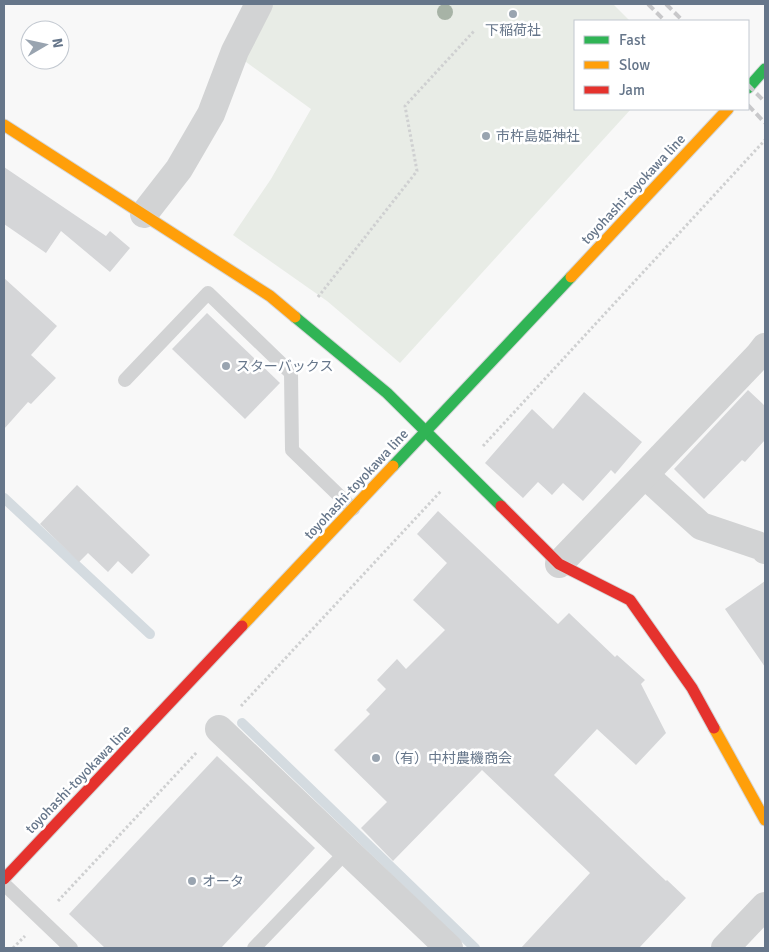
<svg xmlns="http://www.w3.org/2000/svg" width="769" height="952" font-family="Signika,'Noto Sans JP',sans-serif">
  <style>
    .green { fill: #e8ece6 }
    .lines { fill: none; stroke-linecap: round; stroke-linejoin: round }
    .stream { stroke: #d4dbe0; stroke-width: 10 }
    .building { fill: #d5d6d8 }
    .fast-casing { stroke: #d4d6d8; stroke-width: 13 }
    .slow-casing { stroke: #d4d6d8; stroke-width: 13 }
    .jam-casing { stroke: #d4d6d8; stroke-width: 13 }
    .path { stroke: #cfd0d1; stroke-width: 3; stroke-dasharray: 2.5 2.5; stroke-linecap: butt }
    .lane { stroke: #d2d3d4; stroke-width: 14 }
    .street { stroke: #d2d3d4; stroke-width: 28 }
    .fast { stroke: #30b455; stroke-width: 11 }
    .slow { stroke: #ff9f0a; stroke-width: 11 }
    .jam { stroke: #e5322d; stroke-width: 11 }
    .rail { stroke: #c8c8ca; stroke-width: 4; stroke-dasharray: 8 4; stroke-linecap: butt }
    .tree { fill: #a7b3a6 }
    .poi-dot { fill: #99a4b0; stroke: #fff; stroke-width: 2 }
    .labels { text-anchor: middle; stroke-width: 5; stroke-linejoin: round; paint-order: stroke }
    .poi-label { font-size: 14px; fill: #66768a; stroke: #fff; text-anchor: start }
    .street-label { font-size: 14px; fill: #66768a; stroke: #fff }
  </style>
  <rect width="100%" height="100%" fill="#f8f8f8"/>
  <!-- green -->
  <path class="green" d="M273,4H613L630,21H575V109H631L400,363L327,301L233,235L271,179L311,109L242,59Z"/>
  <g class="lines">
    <!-- stream -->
    <g class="stream">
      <path d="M4,498L150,634"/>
      <path d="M242,723L475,948"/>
    </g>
  </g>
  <!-- building -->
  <g class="building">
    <path d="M4,167L106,236L110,231L130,248L110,272L61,231L46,253L4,224Z"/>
    <path d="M4,278L57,326L31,355L56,378L31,404L28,402L4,429Z"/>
    <path d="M207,313L280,383L245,419L172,349Z"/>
    <path d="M748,390L765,406V440L745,462L742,460L704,499L674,469Z"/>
    <path d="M584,392L642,442L615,474L611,470L583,501L563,483L552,495L538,482L523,498L485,463L532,409L553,429Z"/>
    <path d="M77,485L150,555L132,574L118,561L108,572L88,553L79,562L40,524Z"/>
    <path d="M438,511L558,624L569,613L615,657L617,655L645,680L641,684L666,733L636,765L597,729L554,775L666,881L667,880L686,898L639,948H521L590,873L482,770L393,861L361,828L387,802L334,750L370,714L366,710L386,689L377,680L397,659L406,669L445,630L413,600L447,563L417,534Z"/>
    <path d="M765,581V667L725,609Z"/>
    <path d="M217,756L315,848L221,948H105L69,914Z"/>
  </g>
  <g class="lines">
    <!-- fast casing -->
    <g class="fast-casing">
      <g id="fast">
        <path d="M748,88L765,69"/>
        <path d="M295,317L387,393L501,506"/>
        <path d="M393,466L571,277"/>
      </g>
    </g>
    <!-- slow casing -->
    <g class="slow-casing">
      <g id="slow">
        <path d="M4,125L270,296L295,317"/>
        <path d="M571,277L728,109"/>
        <path d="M242,626L393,466"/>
        <path d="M714,728L765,820"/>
      </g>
    </g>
    <!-- jam casing -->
    <g class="jam-casing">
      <g id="jam">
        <path d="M501,506L559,564L630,600L692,688L714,728"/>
        <path d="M4,879L242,626"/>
      </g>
    </g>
    <!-- path -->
    <g class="path">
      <path d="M318,297L417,171L405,106L475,30"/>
      <path d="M483,446L765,140"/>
      <path d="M241,706L441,491"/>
      <path d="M58,901L197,752"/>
      <path d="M13,948L25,936"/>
    </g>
    <!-- lane -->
    <g class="lane">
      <path d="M125,380L208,293L291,373L292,450L353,509"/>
      <path d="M4,884L71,948"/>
      <path d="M254,948L347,851"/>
    </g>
    <!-- street -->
    <g class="street">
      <path d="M144,214L179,169L211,114L235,51L259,4"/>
      <path d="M645,475L701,526L763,547L765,550"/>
      <path d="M559,564L758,356L765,347"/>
      <path d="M219,729L449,948"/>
      <path d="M725,948L765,906"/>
    </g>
    <!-- fast -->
    <use href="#fast" class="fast"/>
    <!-- slow -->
    <use href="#slow" class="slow"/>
    <!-- jam -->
    <use href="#jam" class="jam"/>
    <!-- rail -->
    <g class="rail">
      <path d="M648,4L665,21"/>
      <path d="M666,4L683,21"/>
      <path d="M748,85L765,102"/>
      <path d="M748,105L765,123"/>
    </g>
  </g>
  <!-- trees -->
  <circle class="tree" cx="445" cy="12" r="8"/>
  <!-- markers -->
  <g class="poi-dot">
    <circle cx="513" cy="14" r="5"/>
    <circle cx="486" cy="136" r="5"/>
    <circle cx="226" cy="366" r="5"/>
    <circle cx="376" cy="758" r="5"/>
    <circle cx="192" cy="881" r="5"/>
  </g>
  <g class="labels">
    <!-- poi labels -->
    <g class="poi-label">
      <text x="513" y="35" text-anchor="middle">下稲荷社</text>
      <text x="496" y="141">市杵島姫神社</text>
      <text x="236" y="371">スターバックス</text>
      <text x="386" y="763">（有）中村農機商会</text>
      <text x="202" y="886">オータ</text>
    </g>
    <!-- street labels -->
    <g class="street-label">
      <text transform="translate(633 189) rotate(-47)" y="5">toyohashi-toyokawa line</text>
      <text transform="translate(356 484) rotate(-47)" y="5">toyohashi-toyokawa line</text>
      <text transform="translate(78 779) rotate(-46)" y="5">toyohashi-toyokawa line</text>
    </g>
  </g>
  <!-- border -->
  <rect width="769" height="952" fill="none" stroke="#66768a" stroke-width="10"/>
  <!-- legend -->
  <rect x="574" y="20" width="175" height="90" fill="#ffffff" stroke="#c2c8d0"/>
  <rect x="584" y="36" width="25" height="8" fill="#30b455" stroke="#c2c8d0"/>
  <text x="619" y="45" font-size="15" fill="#66768a">Fast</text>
  <rect x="584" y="61" width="25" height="8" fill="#ff9f0a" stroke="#c2c8d0"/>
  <text x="619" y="70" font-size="15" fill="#66768a">Slow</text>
  <rect x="584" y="86" width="25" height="8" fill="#e5322d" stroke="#c2c8d0"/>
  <text x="619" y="95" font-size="15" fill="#66768a">Jam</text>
  <!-- north arrow -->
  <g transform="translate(45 45) rotate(81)"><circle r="24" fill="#ffffff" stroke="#c2c8d0"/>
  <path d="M0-4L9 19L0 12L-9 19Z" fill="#99a4b0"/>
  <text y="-8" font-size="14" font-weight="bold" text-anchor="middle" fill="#66768a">N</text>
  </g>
</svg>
